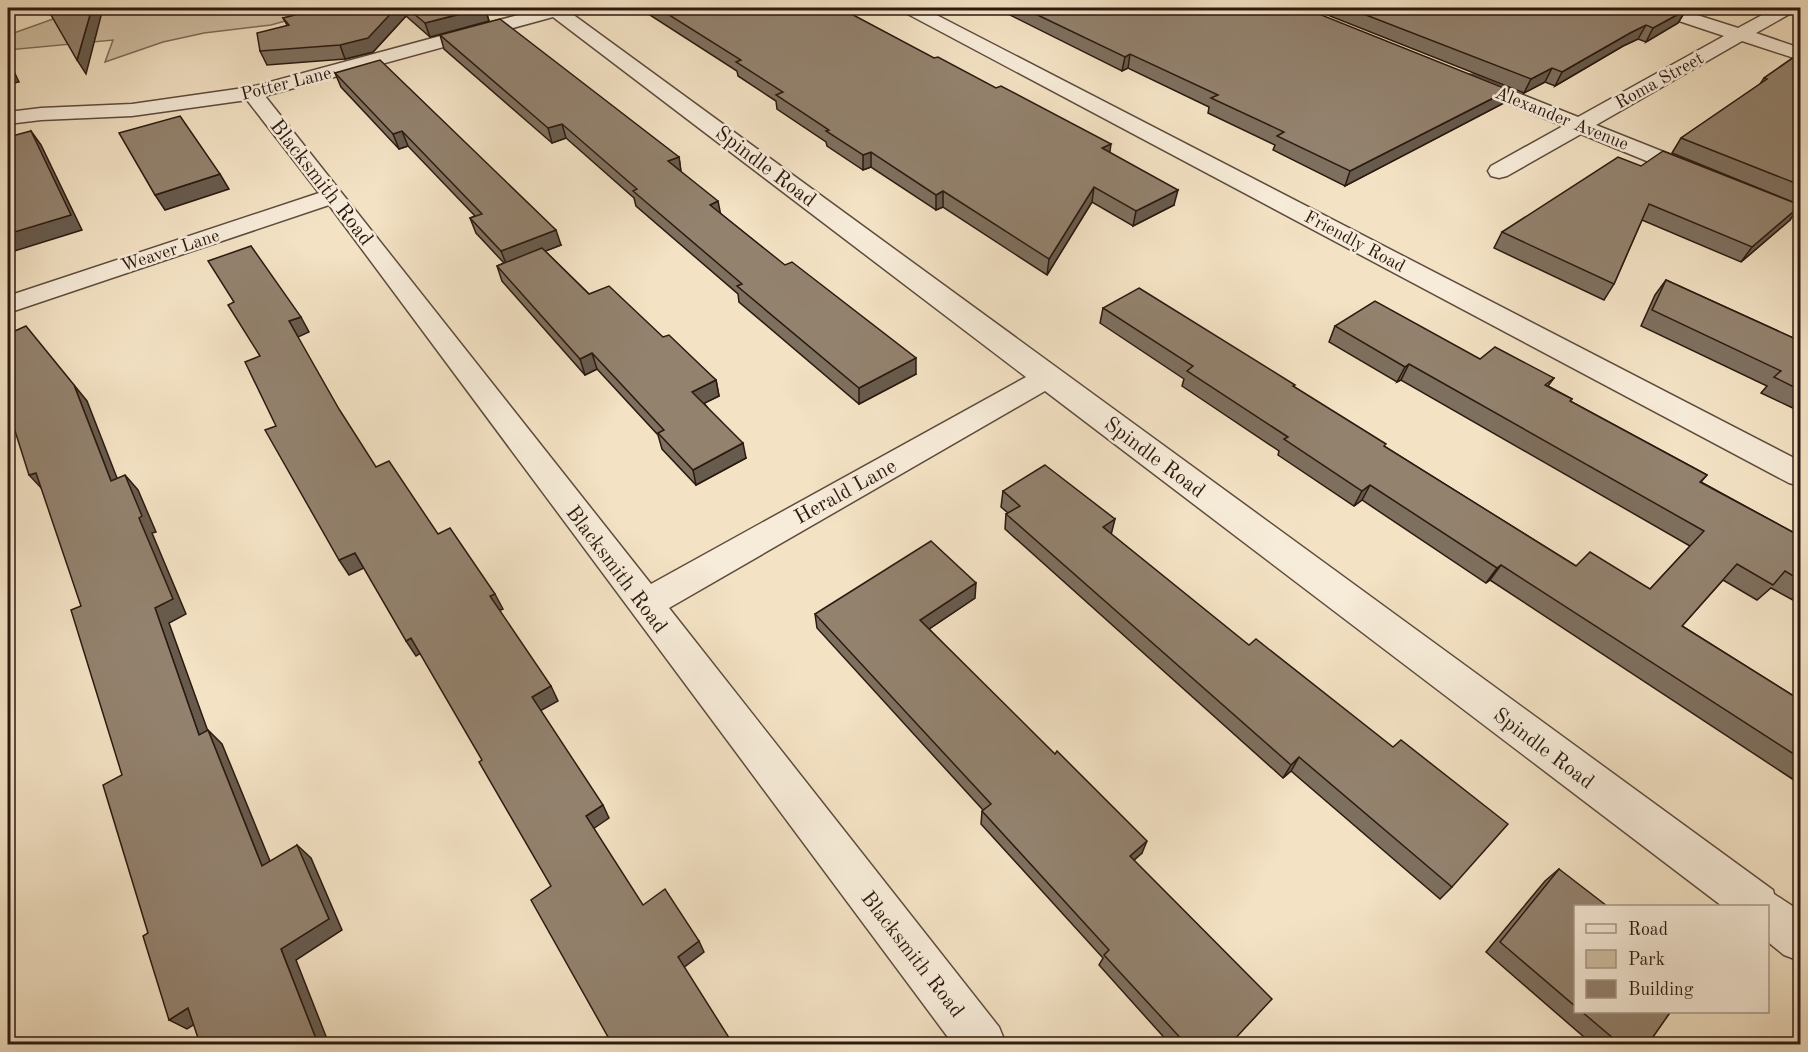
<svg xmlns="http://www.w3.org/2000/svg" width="1808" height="1052" font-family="'Old Standard TT',serif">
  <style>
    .green { fill: #d1c0a5; stroke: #7e6c5a; stroke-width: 1.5 }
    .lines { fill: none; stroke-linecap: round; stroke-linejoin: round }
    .street-casing { stroke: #5e4b3d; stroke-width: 3 }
    .street { fill: #f7ecd9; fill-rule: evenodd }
    .wall { fill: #7e705f; stroke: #2c1910; stroke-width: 1.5 }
    .shaded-wall { fill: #675b4d; stroke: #2c1910; stroke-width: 1.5 }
    .building { fill: #93826e; stroke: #2c1910; stroke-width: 1.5 }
    .labels { text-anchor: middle; stroke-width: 5; stroke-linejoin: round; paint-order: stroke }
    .far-street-label { font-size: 18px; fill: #2c1910; stroke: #f7ecd9 }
    .street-label { font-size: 21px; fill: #2c1910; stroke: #f7ecd9 }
  </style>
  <rect width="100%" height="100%" fill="#f3e2c4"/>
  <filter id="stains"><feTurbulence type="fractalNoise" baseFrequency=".00333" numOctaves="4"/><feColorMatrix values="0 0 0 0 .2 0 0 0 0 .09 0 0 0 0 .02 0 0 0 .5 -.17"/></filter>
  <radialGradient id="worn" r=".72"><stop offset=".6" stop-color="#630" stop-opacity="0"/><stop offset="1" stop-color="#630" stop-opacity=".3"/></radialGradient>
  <!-- green -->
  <path class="green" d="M84,8H331L271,25L204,33L163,42L105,62L113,40L8,50V35Z"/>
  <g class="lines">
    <!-- street casing -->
    <g class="street-casing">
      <g id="street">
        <path d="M544,8H564L1773,890L1774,894L1800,911V961L1784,955L1768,942V906H1722L1045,391L669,608L999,1027L1006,1044H953L329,205L8,313V296L319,193L247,100L132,116L41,120L8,124V112L41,108L132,104L251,87ZM553,17L1026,377L651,584L265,96Z"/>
        <path d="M901,8H923L1800,461V486L1789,483L904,12Z"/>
        <path d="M1649,8H1675L1738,28L1775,8H1796L1793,12L1756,33L1800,48V60L1742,41L1596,125L1704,168L1707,173L1704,178L1696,180L1688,178L1581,134L1507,176L1499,178L1491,176L1488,171L1491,166L1563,126L1459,83L1456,79L1459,75H1473L1578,117L1724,36L1652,12Z"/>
      </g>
    </g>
    <!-- street -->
    <use href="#street" class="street"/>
  </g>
  <!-- wall -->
  <g class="wall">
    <path d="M354,8H485L489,21L430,37L406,16L373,52L345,59L267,65L260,51L287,25L283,18L328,14Z"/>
    <path d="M639,8H840L1110,153L1174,205L1133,226L1092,202L1047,275L943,207L936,210L871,167L863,170L827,146L826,142L777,109L776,101L738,76L737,71Z"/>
    <path d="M1004,8H1304L1502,104L1345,186L1273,150L1275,145L1208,113L1209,107L1128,68L1122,71L1004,12Z"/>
    <path d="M1310,8H1679L1686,10L1678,23L1646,42L1638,39L1623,46L1555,86L1545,82L1524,93Z"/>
    <path d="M1681,8H1705L1696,12Z"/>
    <path d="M440,35L679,157L681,172L720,213L916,374L859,404L739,302L738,294L636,206L634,198L566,138L552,143L444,49Z"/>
    <path d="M1800,53V205L1672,153L1681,138L1760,84L1764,78Z"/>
    <path d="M335,73L561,245L545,251L589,294L663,337L716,380L719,396L704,403L746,458L696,485L662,449L658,435L597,369L585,375L502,281L497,266L504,263L476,233L470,218L475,216L408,146L399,149L341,87Z"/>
    <path d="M1641,166L1790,220L1741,262L1642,220L1614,284L1604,300L1494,248L1502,232Z"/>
    <path d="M1666,280L1800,341V407L1797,410L1761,393L1767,386L1641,326L1655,295Z"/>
    <path d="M1103,308L1294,387L1385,447L1576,566L1650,589L1690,546L1401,380L1397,382L1329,342L1335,326L1480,359L1554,378L1548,386L1572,399L1570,401L1707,475L1701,482L1800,536V604L1771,588L1757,600L1723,580L1682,626L1800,700V784L1490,580L1486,583L1362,500L1354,506L1278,455L1279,451L1182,386L1184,379L1100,323Z"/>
    <path d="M1003,491L1111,534L1452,887L1440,899L1291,771L1283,778L1005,529L1006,514L1008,513L1001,507Z"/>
    <path d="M975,598L929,629L1142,853L1134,860L1230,1044H1170L1099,965L1103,958L981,824L982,811L983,810L817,628L815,614Z"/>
    <path d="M1559,869L1575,906V1011H1671L1648,1044H1592L1486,952L1545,881Z"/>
  </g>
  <!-- shaded-wall -->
  <g class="shaded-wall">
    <path d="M92,8H103L86,74L77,60Z"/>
    <path d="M396,8H403L406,16L373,52L345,59L340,45Z"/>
    <path d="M485,8L489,21L430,37L425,23Z"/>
    <path d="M1699,8H1705L1696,12Z"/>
    <path d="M1686,10L1678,23L1646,42L1653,28Z"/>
    <path d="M1646,25L1638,39L1623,46L1555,86L1562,72L1630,33Z"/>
    <path d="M1130,54L1128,68L1122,71L1125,57Z"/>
    <path d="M8,59L19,82L8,84Z"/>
    <path d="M1552,68L1545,82L1524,93L1531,79Z"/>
    <path d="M1509,90L1502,104L1345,186L1350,171Z"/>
    <path d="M562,124L566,138L552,143L548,128Z"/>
    <path d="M31,131L41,145L82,230L8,253V234Z"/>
    <path d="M402,131L408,146L399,149L393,134Z"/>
    <path d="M1111,144L1109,159L1102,148Z"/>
    <path d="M871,152V167L863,170V155Z"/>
    <path d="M679,157L681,172L668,161Z"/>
    <path d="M220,174L229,189L165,210L155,195Z"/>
    <path d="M1094,187L1092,202L1047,275L1049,259Z"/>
    <path d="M1178,190L1174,205L1133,226L1136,211Z"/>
    <path d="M943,191V207L936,210V195Z"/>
    <path d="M718,201L721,216L710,205Z"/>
    <path d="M1800,206L1790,220L1741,262L1752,247Z"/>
    <path d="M556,230L561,245L507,266L501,251Z"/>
    <path d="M301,317L309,332L298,337L289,321Z"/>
    <path d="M592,353L597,369L585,375L580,359Z"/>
    <path d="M916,358V374L859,404V388Z"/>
    <path d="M1409,364L1401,380L1397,382L1405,367Z"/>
    <path d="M716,380L719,396L695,408L692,392Z"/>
    <path d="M74,385L87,401L124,496L111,481Z"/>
    <path d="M743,443L746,458L696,485L693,470Z"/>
    <path d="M36,473L44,491L29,475Z"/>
    <path d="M125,475L138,490L156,532L152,533L186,614L169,623L214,748L199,735L155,608Z"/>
    <path d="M1370,485L1362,500L1354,506L1362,491Z"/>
    <path d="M1115,519L1111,535L1103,527Z"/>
    <path d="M355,553L364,568L349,575L339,560Z"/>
    <path d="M1501,565L1490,580L1486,583L1497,568Z"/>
    <path d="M976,583L975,598L920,635V620Z"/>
    <path d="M495,594L503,609L498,611L490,596Z"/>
    <path d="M411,638L421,653L416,656L406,641Z"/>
    <path d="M551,686L558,701L540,711L532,697Z"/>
    <path d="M208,730L222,744L277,878L262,866Z"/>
    <path d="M1299,757L1291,771L1283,778L1291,765Z"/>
    <path d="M603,805L609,818L593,829L586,816Z"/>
    <path d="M1147,841L1142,853L1125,868L1130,856Z"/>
    <path d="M297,845L311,858L342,930L296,960L329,1044H318L281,949Z"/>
    <path d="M699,941L704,952L683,968L678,957Z"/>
    <path d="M188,1008L206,1017L187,1029L169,1020Z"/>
  </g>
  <!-- building -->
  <g class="building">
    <path d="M47,8H92L77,60Z"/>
    <path d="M322,8L328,14L354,8H396L368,38L340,45L260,51L257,33L289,25L283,18Z"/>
    <path d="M407,8H483L425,23Z"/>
    <path d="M658,8H840L934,58L938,57L996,88L1001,86L1111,144L1102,148L1178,190L1136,211L1094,187L1049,259L943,191L936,195L871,152L863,155L826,131L829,130L776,95L783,92L736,62L741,60Z"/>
    <path d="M1023,8H1304L1509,90L1350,171L1277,136L1284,132L1211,98L1218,95L1130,54L1125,57Z"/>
    <path d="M1348,8H1679L1686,10L1653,28L1646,25L1630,33L1562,72L1552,68L1531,79Z"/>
    <path d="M500,19L679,157L668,161L718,201L710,205L785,265L792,262L916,358L859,388L737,286L742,284L633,191L637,189L562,124L548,128L440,35Z"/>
    <path d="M1800,53V185L1681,138L1767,79L1764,78Z"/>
    <path d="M380,60L556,230L501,251L470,218L482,214L402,131L393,134L335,73Z"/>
    <path d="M180,116L220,174L155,195L119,133Z"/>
    <path d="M31,131L71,215L8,234V137Z"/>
    <path d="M1663,151L1800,205V206L1752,247L1649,204L1614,284L1502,232L1618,157L1641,166Z"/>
    <path d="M251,246L301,317L289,321L339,409L376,467L389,461L438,534L450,528L495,594L490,596L551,686L532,697L603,805L586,816L643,905L665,889L699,941L678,957L733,1044H612L531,900L551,886L479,762L482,760L411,638L406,641L355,553L339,560L265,430L276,426L245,362L260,356L228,305L234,302L208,261Z"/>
    <path d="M542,248L589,294L609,286L663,337L669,335L716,380L692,392L743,443L693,470L658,433L664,430L592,353L580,359L497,266Z"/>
    <path d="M1666,280L1800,341V390L1774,377L1781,371L1652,310Z"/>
    <path d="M1139,288L1295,385L1293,386L1386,444L1384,446L1576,566L1590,552L1650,589L1704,531L1409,364L1405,367L1335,326L1375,301L1480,359L1495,347L1554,378L1545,385L1572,399L1570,401L1707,475L1700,482L1800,536V580L1785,571L1773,585L1737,564L1682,626L1800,700V758L1501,565L1497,568L1370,485L1362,491L1284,439L1288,437L1187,371L1193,366L1103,308Z"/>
    <path d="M26,326L74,385L111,481L125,475L142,516L139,518L173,599L155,608L199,735L208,730L262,866L297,845L329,919L281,949L318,1044H200L188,1008L169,1020L143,936L148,933L103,785L122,775L71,610L81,606L36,473L29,475L8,409V334Z"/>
    <path d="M1045,465L1115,519L1103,527L1249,645L1256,639L1393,747L1401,740L1508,824L1452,887L1299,757L1291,765L1006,514L1020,506L1003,491Z"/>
    <path d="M931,541L976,583L920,620L1055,754L1057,751L1147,841L1130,856L1272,999L1230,1044H1186L1104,955L1109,950L982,811L991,804L815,614Z"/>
    <path d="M1559,869L1607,906H1575V1006L1500,942Z"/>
    <path d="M1581,1011H1671L1648,1044H1620Z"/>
  </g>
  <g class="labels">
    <!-- far-street labels -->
    <g class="far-street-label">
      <text transform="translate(1659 80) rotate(-29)" y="6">Roma Street</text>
      <text transform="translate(286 83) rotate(-14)" y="6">Potter Lane</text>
      <text transform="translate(1562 118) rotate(22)" y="6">Alexander Avenue</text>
      <text transform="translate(1355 241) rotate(28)" y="6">Friendly Road</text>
      <text transform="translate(170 250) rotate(-18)" y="6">Weaver Lane</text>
    </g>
    <!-- street labels -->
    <g class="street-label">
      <text transform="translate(766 166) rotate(37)" y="7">Spindle Road</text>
      <text transform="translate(322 182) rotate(52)" y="7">Blacksmith Road</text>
      <text transform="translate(1155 457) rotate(37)" y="7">Spindle Road</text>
      <text transform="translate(845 491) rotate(-29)" y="7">Herald Lane</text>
      <text transform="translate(617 569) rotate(53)" y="7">Blacksmith Road</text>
      <text transform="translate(1544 748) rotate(37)" y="7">Spindle Road</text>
      <text transform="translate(913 954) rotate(52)" y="7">Blacksmith Road</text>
    </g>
  </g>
  <!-- margin -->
  <rect width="1808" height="1052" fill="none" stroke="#f3e2c4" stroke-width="30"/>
  <rect x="9" y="9" width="1790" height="1034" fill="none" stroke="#2c1910" stroke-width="3"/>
  <rect x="15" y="15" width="1778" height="1022" fill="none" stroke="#2c1910" stroke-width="1.5"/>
  <!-- legend -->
  <rect x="1574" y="905" width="195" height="108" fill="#f7ecd9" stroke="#a69889" stroke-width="1.5"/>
  <rect x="1586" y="924" width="30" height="9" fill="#f7ecd9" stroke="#a69889" stroke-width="1.5"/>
  <text x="1628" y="935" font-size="18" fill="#2c1910">Road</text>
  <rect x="1586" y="950" width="30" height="18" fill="#d1c0a5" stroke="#a69889" stroke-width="1.5"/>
  <text x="1628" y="965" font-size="18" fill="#2c1910">Park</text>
  <rect x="1586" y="980" width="30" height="18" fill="#93826e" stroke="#a69889" stroke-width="1.5"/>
  <text x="1628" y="995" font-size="18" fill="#2c1910">Building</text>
  <rect width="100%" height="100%" filter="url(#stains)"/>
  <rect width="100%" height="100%" fill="url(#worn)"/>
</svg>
